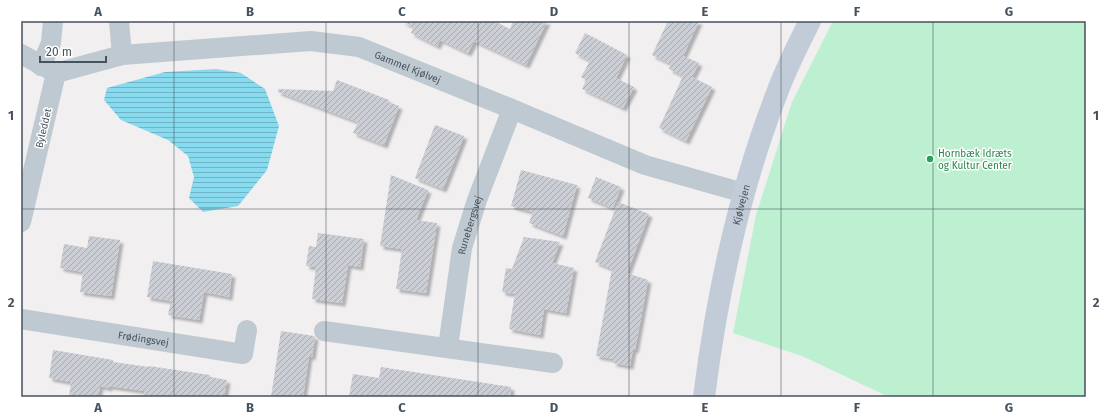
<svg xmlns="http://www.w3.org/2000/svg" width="1107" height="418" font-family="'Fira Sans',sans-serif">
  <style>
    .pitch { fill: #bcf0d0 }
    .water { fill: url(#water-rules) }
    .building { fill: url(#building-hatch); filter: url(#shadow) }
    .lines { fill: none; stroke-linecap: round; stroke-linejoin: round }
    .street { stroke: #bfc9d1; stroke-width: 20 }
    .secondary { stroke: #c1ccd8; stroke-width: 22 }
    .grid { fill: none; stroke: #46525d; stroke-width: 1; stroke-opacity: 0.55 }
    .leisure-dot { fill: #2e9e5b; stroke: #fff; stroke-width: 1.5 }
    .labels { text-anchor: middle; stroke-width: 3; stroke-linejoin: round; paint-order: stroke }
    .street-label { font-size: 10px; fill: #46525d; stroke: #fff }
    .leisure-label { font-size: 10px; fill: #27864d; stroke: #fff; text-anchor: start }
    .neatline { fill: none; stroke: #46525d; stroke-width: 1.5 }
    .grid-label { font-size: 13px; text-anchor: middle; font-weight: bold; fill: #46525d }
  </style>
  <defs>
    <pattern id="water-rules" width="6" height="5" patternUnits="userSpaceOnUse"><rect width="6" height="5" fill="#88daee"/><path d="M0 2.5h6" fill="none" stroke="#71b3c4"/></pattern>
    <pattern id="building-hatch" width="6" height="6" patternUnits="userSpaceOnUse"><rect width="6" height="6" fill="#cbced4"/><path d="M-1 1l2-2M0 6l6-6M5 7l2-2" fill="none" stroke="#a7aaaf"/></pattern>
    <filter id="shadow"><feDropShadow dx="3.5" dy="3.5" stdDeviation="1" flood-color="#0004"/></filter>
  </defs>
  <rect width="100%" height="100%" fill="#f1efef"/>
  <!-- pitch -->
  <path class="pitch" d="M833,21H1086V397H889L802,356L733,333L756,215L792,102Z"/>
  <!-- water -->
  <path class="water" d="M216,69L241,73L265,89L279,126L267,170L238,206L203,212L189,198L194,177L188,156L168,140L121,120L104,100L107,88L165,72Z"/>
  <!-- building -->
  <g class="building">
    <path d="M401,21H494L510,29L513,21H547L526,65L474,41L468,53L440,40L437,46L411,33L414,27Z"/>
    <path d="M668,21H699L683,56L699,63L692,77L712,87L686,141L659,128L683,76L669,69L671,64L652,55Z"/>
    <path d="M585,33L627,55L616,78L634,87L623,108L582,89L586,80L581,77L590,61L575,53Z"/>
    <path d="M337,80L389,100L388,102L399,106L384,145L353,133L358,122L278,92V89L333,91Z"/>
    <path d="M435,125L464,136L443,189L415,178Z"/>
    <path d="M521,170L577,185L563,236L529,223L533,212L511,206Z"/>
    <path d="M391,175L428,190L416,220L437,223L426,293L396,289L402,249L380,246Z"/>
    <path d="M596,177L621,187L613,208L588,198Z"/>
    <path d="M618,202L649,214L627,273L648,280L635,350L633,349L630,366L613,363L614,359L596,356L612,269L595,262Z"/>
    <path d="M318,233L364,239L360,267L348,265L342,303L312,299L316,267L306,266L309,246L316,247Z"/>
    <path d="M89,236L120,240L111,296L80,292L83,272L60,268L64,244L87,248Z"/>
    <path d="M524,237L560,242L552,263L574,268L566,313L544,309L540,335L509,329L515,294L502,292L506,268L512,269Z"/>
    <path d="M153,261L232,274L229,297L204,292L199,320L168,315L171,301L147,297Z"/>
    <path d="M281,331L314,336L315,337L312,357L309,356L303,397H271Z"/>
    <path d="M53,350L113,360V362L149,367V366L210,375V377L227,380L224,397H144L145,391L109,386V388L100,386L98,397H69L71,382L49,378Z"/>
    <path d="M381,367L511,387L510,397H349L353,374L379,378Z"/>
  </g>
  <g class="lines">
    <!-- street -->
    <g class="street">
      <path d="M119,21L122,55"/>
      <path d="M21,54L56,73L21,222"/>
      <path d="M41,66L51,43L53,21"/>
      <path id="s1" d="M56,73L122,55L311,41L359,47L512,109L645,165L744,193"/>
      <path id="s2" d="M21,319L243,354L247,330"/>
      <path d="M324,331L553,363"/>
      <path id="s3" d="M448,347L462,248L477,200L512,109"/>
    </g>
    <!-- secondary -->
    <path class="secondary" id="s4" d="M704,397C717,293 739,191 777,93C786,68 798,45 810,21"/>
  </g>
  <!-- grid -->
  <path class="grid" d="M174,21V397M326,21V397M478,21V397M629,21V397M781,21V397M933,21V397M21,209H1086"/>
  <!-- markers -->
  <circle class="leisure-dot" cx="930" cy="159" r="4"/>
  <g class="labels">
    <!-- street labels -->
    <g class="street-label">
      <text dy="4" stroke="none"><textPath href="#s1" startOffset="359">Gammel Kjølvej</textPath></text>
      <text transform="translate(43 128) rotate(-77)" y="4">Byleddet</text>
      <text dy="4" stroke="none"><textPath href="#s4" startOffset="196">Kjølvejen</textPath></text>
      <text dy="4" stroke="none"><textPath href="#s3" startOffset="124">Runebergsvej</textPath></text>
      <text dy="4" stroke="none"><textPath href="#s2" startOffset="124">Frødingsvej</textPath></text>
    </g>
    <!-- leisure labels -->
    <g class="leisure-label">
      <text x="938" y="157">Hornbæk Idræts<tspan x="938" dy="12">og Kultur Center</tspan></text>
    </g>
  </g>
  <!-- border -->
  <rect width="1107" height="418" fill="none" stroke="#ffffff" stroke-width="44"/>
  <!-- scale -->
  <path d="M40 56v6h66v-6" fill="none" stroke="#46525d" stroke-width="2"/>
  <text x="46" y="56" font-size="12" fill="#46525d" stroke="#ffffff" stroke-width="3" paint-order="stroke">20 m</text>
  <rect x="22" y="22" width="1063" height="374" class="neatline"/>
  <g class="grid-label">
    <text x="98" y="16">A</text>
    <text x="250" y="16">B</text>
    <text x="402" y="16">C</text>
    <text x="554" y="16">D</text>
    <text x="705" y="16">E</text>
    <text x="857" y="16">F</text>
    <text x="1009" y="16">G</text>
    <text x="11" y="120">1</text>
    <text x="1096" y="120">1</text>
    <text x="11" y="307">2</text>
    <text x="1096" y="307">2</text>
    <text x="98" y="412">A</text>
    <text x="250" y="412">B</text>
    <text x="402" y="412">C</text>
    <text x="554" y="412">D</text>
    <text x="705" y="412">E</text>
    <text x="857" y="412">F</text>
    <text x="1009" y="412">G</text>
  </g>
</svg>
